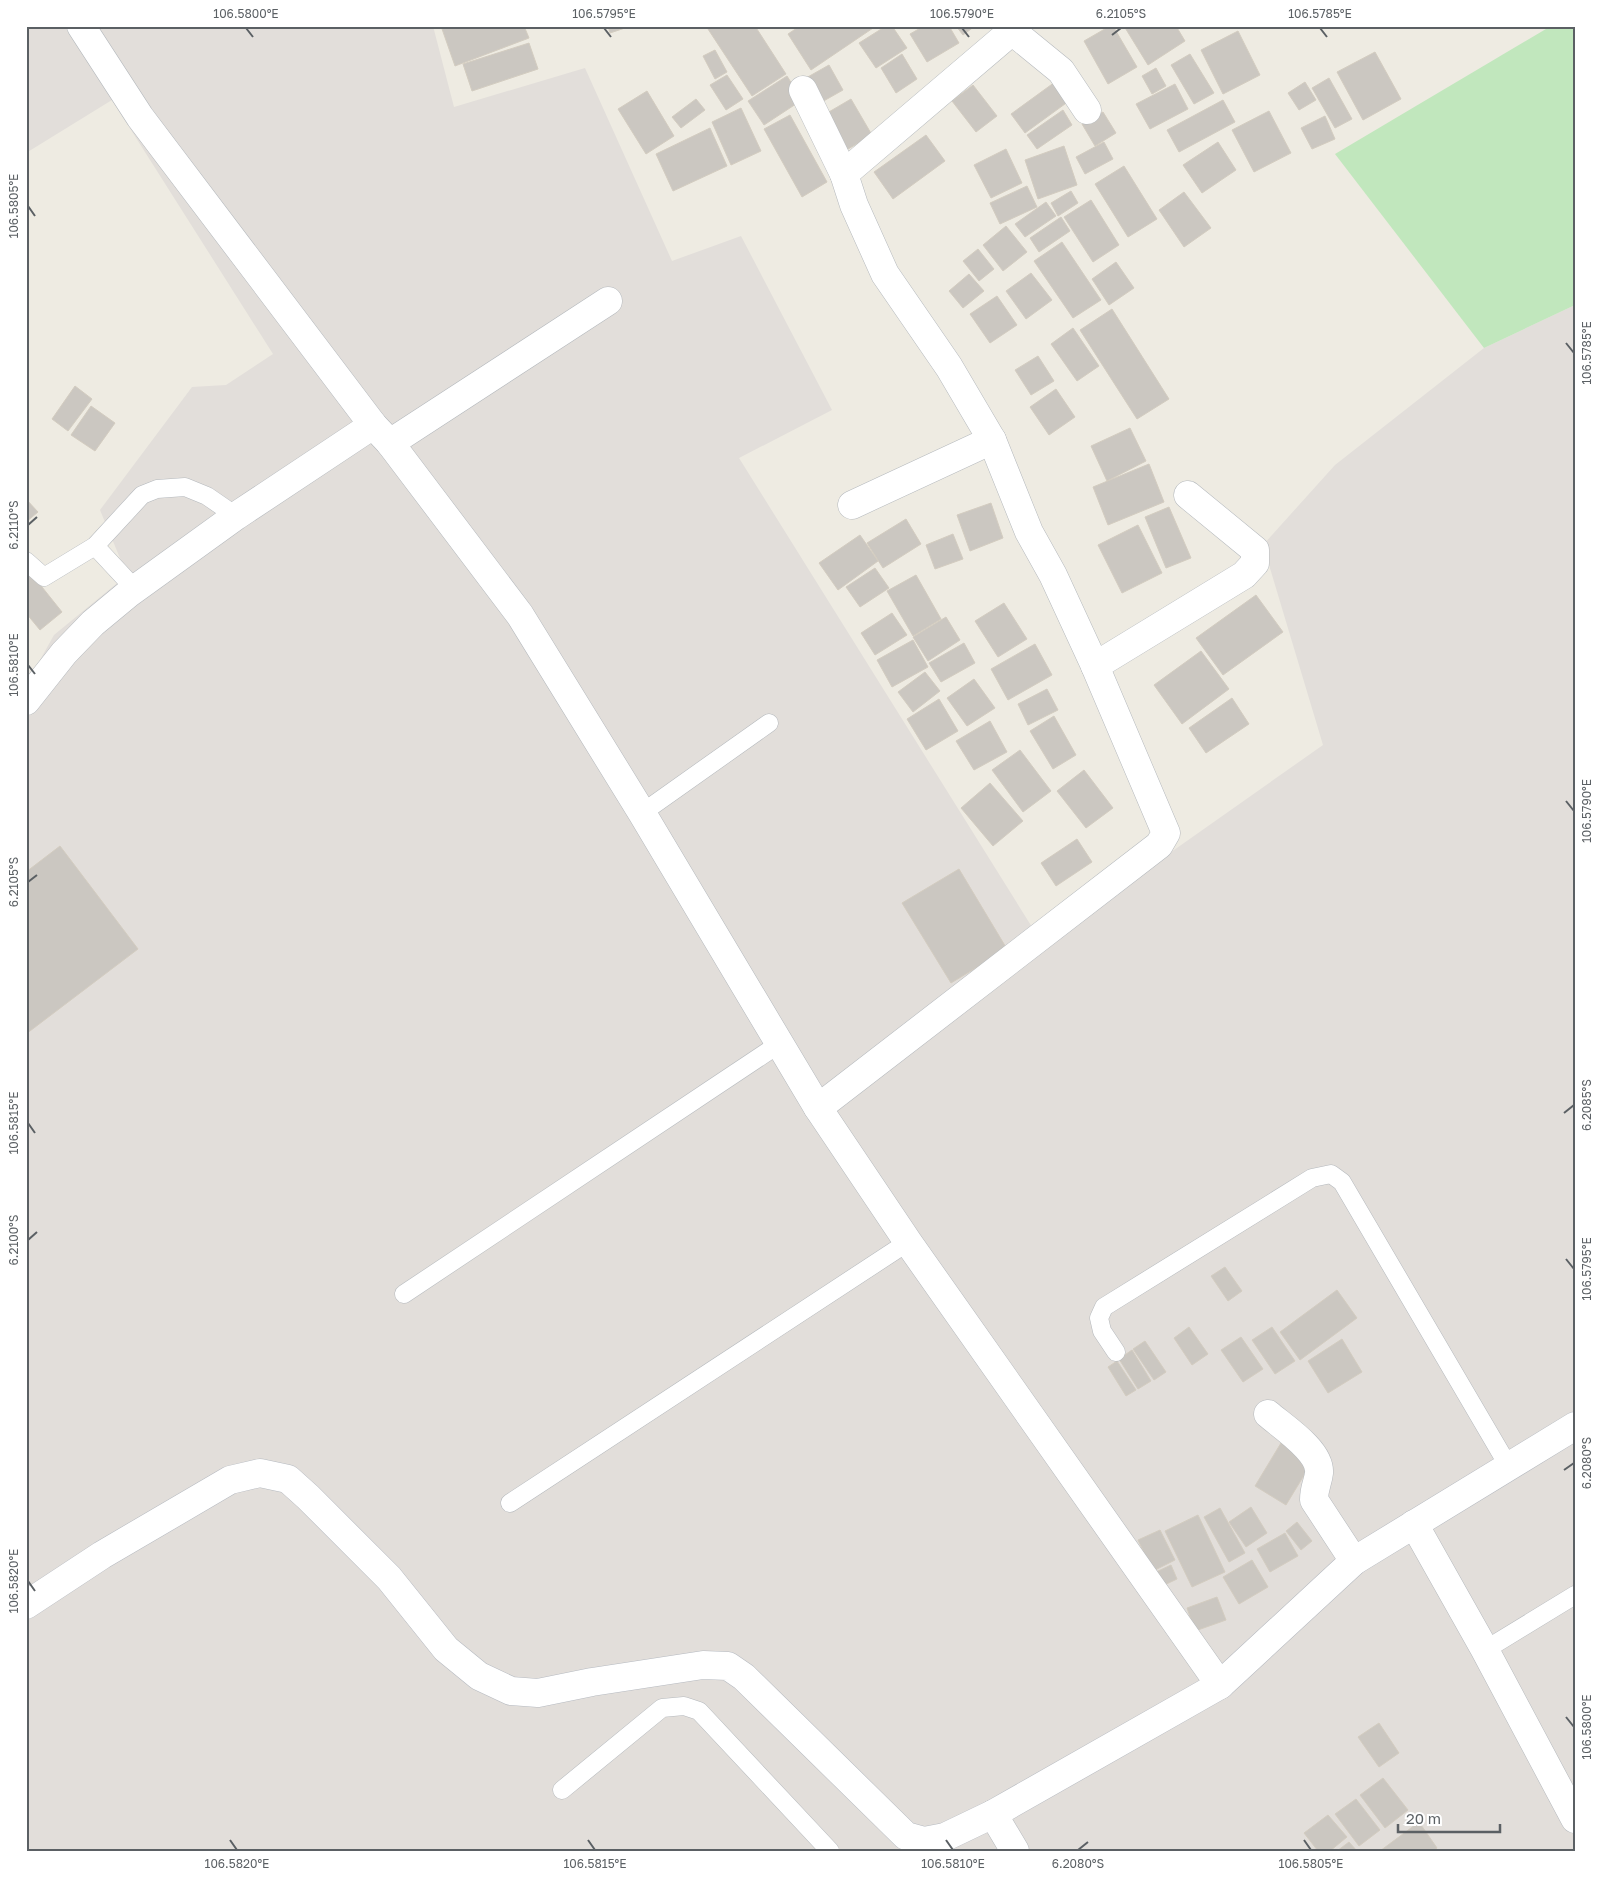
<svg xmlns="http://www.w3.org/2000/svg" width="1601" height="1877" font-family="'Golos Text',sans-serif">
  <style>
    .industrial { fill: #e2deda }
    .green { fill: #c1e7bd }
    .building { fill: #cbc7c1; stroke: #d3ccc0 }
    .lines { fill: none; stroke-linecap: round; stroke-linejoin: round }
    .lane-casing { stroke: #b5b9bd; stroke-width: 19 }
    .street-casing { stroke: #b5b9bd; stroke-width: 29 }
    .secondary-casing { stroke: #b6bac0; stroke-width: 29 }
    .lane { stroke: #fff; stroke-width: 18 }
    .street { stroke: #fff; stroke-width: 28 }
    .secondary { stroke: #fff; stroke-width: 28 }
    .ticks { fill: none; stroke: #5b6064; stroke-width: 2 }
    .neatline { fill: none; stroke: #5b6064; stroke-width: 2 }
    .ticks-label { font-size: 12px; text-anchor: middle; fill: #5b6064 }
  </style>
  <rect width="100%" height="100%" fill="#eeebe2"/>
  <!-- industrial -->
  <path class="industrial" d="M26,26H433L454,107L585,68L672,261L741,236L832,410L739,458L1042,943L1323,745L1263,545L1335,465L1484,348L1575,305V1851H26V685L54,635L127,575L100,510L192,387L226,385L273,354L112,100L26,153Z"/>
  <!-- green -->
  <path class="green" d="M1551,26H1575V305L1484,348L1335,154Z"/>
  <!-- building -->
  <g class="building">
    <path d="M441,26H524L529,38L455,66Z"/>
    <path d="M608,26H631L610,33Z"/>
    <path d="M706,26H755L786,74L752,96Z"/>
    <path d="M800,26H876L811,70L788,34Z"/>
    <path d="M886,26H892L907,48L876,68L859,43Z"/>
    <path d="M924,26H949L959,43L927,62L910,34Z"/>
    <path d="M956,26H975L963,35Z"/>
    <path d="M1110,26H1113L1137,67L1108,84L1084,41Z"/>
    <path d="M1124,26H1176L1185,41L1148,65Z"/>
    <path d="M1238,31L1260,75L1223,94L1201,50Z"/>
    <path d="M529,43L538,69L472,91L463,64Z"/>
    <path d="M715,50L727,72L715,79L703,56Z"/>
    <path d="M1375,52L1401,99L1363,120L1337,72Z"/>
    <path d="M902,54L917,79L896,93L881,68Z"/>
    <path d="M1190,54L1214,93L1194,104L1171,65Z"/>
    <path d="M829,65L843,90L820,103L806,78Z"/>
    <path d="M1156,68L1166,86L1152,94L1142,76Z"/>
    <path d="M727,75L743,99L726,110L710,85Z"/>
    <path d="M787,76L802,100L764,125L748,101Z"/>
    <path d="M1329,78L1352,119L1335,128L1312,88Z"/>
    <path d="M1055,82L1069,101L1025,133L1011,114Z"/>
    <path d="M1305,82L1316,100L1299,110L1288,93Z"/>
    <path d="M1175,84L1188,109L1150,129L1136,104Z"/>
    <path d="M973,85L997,116L976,132L952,101Z"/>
    <path d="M647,91L674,136L646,154L618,109Z"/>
    <path d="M696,99L705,110L681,128L672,117Z"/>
    <path d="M851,99L872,135L843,152L822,116Z"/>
    <path d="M1223,100L1235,122L1179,152L1167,130Z"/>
    <path d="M741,108L761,151L731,165L712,122Z"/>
    <path d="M1063,110L1072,125L1037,149L1027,135Z"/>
    <path d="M1269,111L1291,153L1254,172L1232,130Z"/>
    <path d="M1103,112L1116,133L1095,146L1082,124Z"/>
    <path d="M790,115L827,182L802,197L764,129Z"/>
    <path d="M1325,116L1335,139L1312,149L1301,128Z"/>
    <path d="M710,128L727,166L673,191L656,154Z"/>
    <path d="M926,135L945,161L893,199L874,172Z"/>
    <path d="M1104,142L1113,159L1085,174L1076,157Z"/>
    <path d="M1218,142L1236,170L1202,193L1183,165Z"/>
    <path d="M1064,146L1077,185L1038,199L1025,160Z"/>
    <path d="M1006,149L1022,183L991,198L974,165Z"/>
    <path d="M1124,166L1157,219L1128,237L1095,184Z"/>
    <path d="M1027,186L1037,207L1000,224L990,203Z"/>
    <path d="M1071,191L1078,203L1058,216L1051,203Z"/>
    <path d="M1184,192L1211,228L1184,247L1159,210Z"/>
    <path d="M1091,200L1119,245L1093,262L1064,217Z"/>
    <path d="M1046,202L1056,216L1025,237L1015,224Z"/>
    <path d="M1061,217L1070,231L1039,252L1030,238Z"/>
    <path d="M1006,226L1027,252L1003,271L983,245Z"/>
    <path d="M1062,242L1101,300L1073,318L1034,261Z"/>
    <path d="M978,249L994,269L979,281L963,261Z"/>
    <path d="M1116,262L1134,288L1109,305L1092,279Z"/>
    <path d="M1031,273L1052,300L1026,319L1006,291Z"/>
    <path d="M969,274L984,291L963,308L949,291Z"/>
    <path d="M997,296L1017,325L990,343L970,314Z"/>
    <path d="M1112,309L1169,399L1137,419L1080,330Z"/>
    <path d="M1073,328L1099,366L1077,381L1051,344Z"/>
    <path d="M1038,356L1054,381L1031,395L1015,370Z"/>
    <path d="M75,386L92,399L68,431L52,419Z"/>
    <path d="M1056,389L1075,417L1049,435L1030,407Z"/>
    <path d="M91,406L115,423L95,451L71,435Z"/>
    <path d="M1130,428L1146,461L1107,481L1091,446Z"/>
    <path d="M1149,464L1164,502L1108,525L1093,487Z"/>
    <path d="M26,499L38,512L26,522Z"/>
    <path d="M991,503L1003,538L970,551L957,515Z"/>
    <path d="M1169,507L1191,558L1166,568L1145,517Z"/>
    <path d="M906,519L921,544L883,568L867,543Z"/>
    <path d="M1138,525L1162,573L1122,593L1098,545Z"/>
    <path d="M953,534L963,559L935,569L926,545Z"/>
    <path d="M860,535L878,561L838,590L819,563Z"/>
    <path d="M26,567L62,612L40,630L26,613Z"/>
    <path d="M875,568L889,588L860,607L846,587Z"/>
    <path d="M916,575L941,619L913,636L887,591Z"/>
    <path d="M1256,595L1283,632L1223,675L1196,638Z"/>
    <path d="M1004,603L1027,639L998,657L975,621Z"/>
    <path d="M892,613L907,635L875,655L861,633Z"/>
    <path d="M946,617L960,640L928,661L913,637Z"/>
    <path d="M913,640L928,667L892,687L877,660Z"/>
    <path d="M964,643L975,663L941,682L929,663Z"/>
    <path d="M1035,644L1052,675L1008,700L991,669Z"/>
    <path d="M1201,651L1229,689L1182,724L1154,685Z"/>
    <path d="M925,672L940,691L913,712L898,692Z"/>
    <path d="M974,679L995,708L967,726L947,698Z"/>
    <path d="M1047,689L1058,710L1028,725L1018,704Z"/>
    <path d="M1232,698L1249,724L1206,753L1189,728Z"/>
    <path d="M939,699L958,731L926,750L907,719Z"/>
    <path d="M1054,716L1076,755L1053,769L1030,731Z"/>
    <path d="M990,721L1007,752L974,770L956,741Z"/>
    <path d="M1020,750L1051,791L1023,812L992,770Z"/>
    <path d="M1084,770L1113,808L1086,828L1057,791Z"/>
    <path d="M990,783L1023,821L993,846L961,808Z"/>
    <path d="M1077,839L1092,862L1056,886L1041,863Z"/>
    <path d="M60,846L138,949L26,1034V872Z"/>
    <path d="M959,869L1007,949L951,983L902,903Z"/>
    <path d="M1225,1267L1242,1291L1228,1301L1211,1276Z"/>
    <path d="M1337,1290L1357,1318L1300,1360L1280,1332Z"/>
    <path d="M1189,1327L1208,1354L1192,1365L1174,1338Z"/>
    <path d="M1272,1327L1295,1361L1275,1374L1252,1340Z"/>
    <path d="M1241,1337L1263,1369L1243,1382L1221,1350Z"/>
    <path d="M1342,1339L1362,1372L1328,1393L1308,1361Z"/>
    <path d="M1145,1341L1166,1372L1154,1380L1133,1349Z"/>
    <path d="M1132,1350L1151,1381L1138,1389L1119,1359Z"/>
    <path d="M1117,1361L1136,1390L1126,1396L1108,1367Z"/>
    <path d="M1281,1443L1312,1462L1286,1505L1255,1486Z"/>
    <path d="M1251,1507L1267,1533L1246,1547L1229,1522Z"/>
    <path d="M1220,1508L1245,1553L1229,1562L1204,1517Z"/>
    <path d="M1198,1515L1225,1572L1192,1587L1165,1531Z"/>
    <path d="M1297,1522L1312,1541L1301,1550L1286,1531Z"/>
    <path d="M1160,1530L1175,1560L1153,1571L1138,1540Z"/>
    <path d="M1285,1533L1298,1556L1270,1572L1257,1549Z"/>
    <path d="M1252,1560L1268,1587L1239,1604L1223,1577Z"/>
    <path d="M1171,1565L1177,1579L1160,1587L1154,1573Z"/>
    <path d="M1217,1597L1226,1620L1195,1631L1187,1608Z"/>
    <path d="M1379,1723L1399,1753L1379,1767L1358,1737Z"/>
    <path d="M1383,1778L1408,1810L1385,1828L1360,1795Z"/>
    <path d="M1356,1799L1380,1830L1359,1846L1335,1814Z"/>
    <path d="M1328,1815L1347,1837L1330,1851H1318L1304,1833Z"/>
    <path d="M1419,1822L1437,1848L1433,1851H1380Z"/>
    <path d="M1349,1842L1357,1851H1337Z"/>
  </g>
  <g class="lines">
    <!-- lane casing -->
    <g class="lane-casing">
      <g id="lane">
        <path d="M95,546L135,589"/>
        <path d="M26,561L44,577L95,546L142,495L157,489L185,487L207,496L236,516"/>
        <path d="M642,813L769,723"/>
        <path d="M404,1294L779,1044"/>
        <path d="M1116,1352L1102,1331L1099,1318L1104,1307L1312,1178L1331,1174L1342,1182L1509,1467"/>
        <path d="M510,1503L908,1242"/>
        <path d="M1485,1650L1575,1595"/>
        <path d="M562,1790L662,1708L684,1706L699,1711L830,1851"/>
      </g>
    </g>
    <!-- street casing -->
    <g class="street-casing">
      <g id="street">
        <path d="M81,26L140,117L373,425L390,443L520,615L642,813L818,1108L908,1242L1220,1685"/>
        <path d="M1013,26L1012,31L844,174L854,205L885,274L949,367L992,440L1029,532L1053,575L1095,666"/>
        <path d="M1012,31L1061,71L1087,110"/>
        <path d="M803,90L844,174"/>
        <path d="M390,443L608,301"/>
        <path d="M852,505L992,440"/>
        <path d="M26,701L64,653L93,623L128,594L236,516L373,425"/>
        <path d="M818,1108L1159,845L1166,833L1095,666L1244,575L1255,563V550L1188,495"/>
        <path d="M1268,1414C1283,1427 1321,1451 1319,1473C1318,1483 1314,1487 1314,1500L1354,1561"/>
        <path d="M1414,1524L1485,1650L1575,1819"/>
        <path d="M993,1814L1015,1851"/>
      </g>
    </g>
    <!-- secondary casing -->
    <g class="secondary-casing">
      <path id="secondary" d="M26,1605L102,1555L230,1480L260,1473L288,1479L308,1497L389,1578L446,1649L479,1676L511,1691L538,1693L592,1682L703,1665L728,1666L744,1677L906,1836L924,1841L945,1837L993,1814L1220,1685L1354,1561L1575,1426"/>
    </g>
    <!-- lane -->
    <use href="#lane" class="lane"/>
    <!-- street -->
    <use href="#street" class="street"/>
    <!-- secondary -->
    <use href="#secondary" class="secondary"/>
  </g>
  <!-- ticks -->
  <path class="ticks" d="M246,28L253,37M604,28L611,37M962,28L969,37M1320,28L1327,37M1112,35L1121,28M28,206L35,216M1566,343L1574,353M28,525L37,517M28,665L35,674M1566,801L1574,811M28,882L37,875M1564,1113L1574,1105M28,1123L35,1133M28,1240L37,1232M1566,1259L1574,1269M1564,1470L1574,1463M28,1581L35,1591M1566,1717L1574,1727M230,1840L237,1850M588,1840L595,1850M946,1840L953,1850M1304,1840L1311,1850M1078,1850L1088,1842"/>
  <!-- border -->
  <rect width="1601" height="1877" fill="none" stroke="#ffffff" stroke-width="55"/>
  <!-- scale -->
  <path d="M1398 1824v8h102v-8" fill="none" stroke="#5b6064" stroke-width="2.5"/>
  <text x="1406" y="1824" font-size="15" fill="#5b6064" stroke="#ffffff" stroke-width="4" paint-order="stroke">20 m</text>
  <rect x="28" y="28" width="1546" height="1822" class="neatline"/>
  <g class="ticks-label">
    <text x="246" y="18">106.5800°E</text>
    <text x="604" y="18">106.5795°E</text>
    <text x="962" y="18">106.5790°E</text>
    <text x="1121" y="18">6.2105°S</text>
    <text x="1320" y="18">106.5785°E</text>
    <text transform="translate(14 206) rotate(-90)" y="4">106.5805°E</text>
    <text transform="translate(1587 353) rotate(-90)" y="4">106.5785°E</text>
    <text transform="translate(14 525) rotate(-90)" y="4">6.2110°S</text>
    <text transform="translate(14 665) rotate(-90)" y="4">106.5810°E</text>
    <text transform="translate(1587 811) rotate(-90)" y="4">106.5790°E</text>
    <text transform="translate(14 882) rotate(-90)" y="4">6.2105°S</text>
    <text transform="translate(1587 1105) rotate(-90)" y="4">6.2085°S</text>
    <text transform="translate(14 1123) rotate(-90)" y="4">106.5815°E</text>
    <text transform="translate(14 1240) rotate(-90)" y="4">6.2100°S</text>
    <text transform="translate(1587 1269) rotate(-90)" y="4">106.5795°E</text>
    <text transform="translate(1587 1463) rotate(-90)" y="4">6.2080°S</text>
    <text transform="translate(14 1581) rotate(-90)" y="4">106.5820°E</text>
    <text transform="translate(1587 1727) rotate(-90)" y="4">106.5800°E</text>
    <text x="237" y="1868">106.5820°E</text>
    <text x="595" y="1868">106.5815°E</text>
    <text x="953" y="1868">106.5810°E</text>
    <text x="1078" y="1868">6.2080°S</text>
    <text x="1311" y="1868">106.5805°E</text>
  </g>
</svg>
